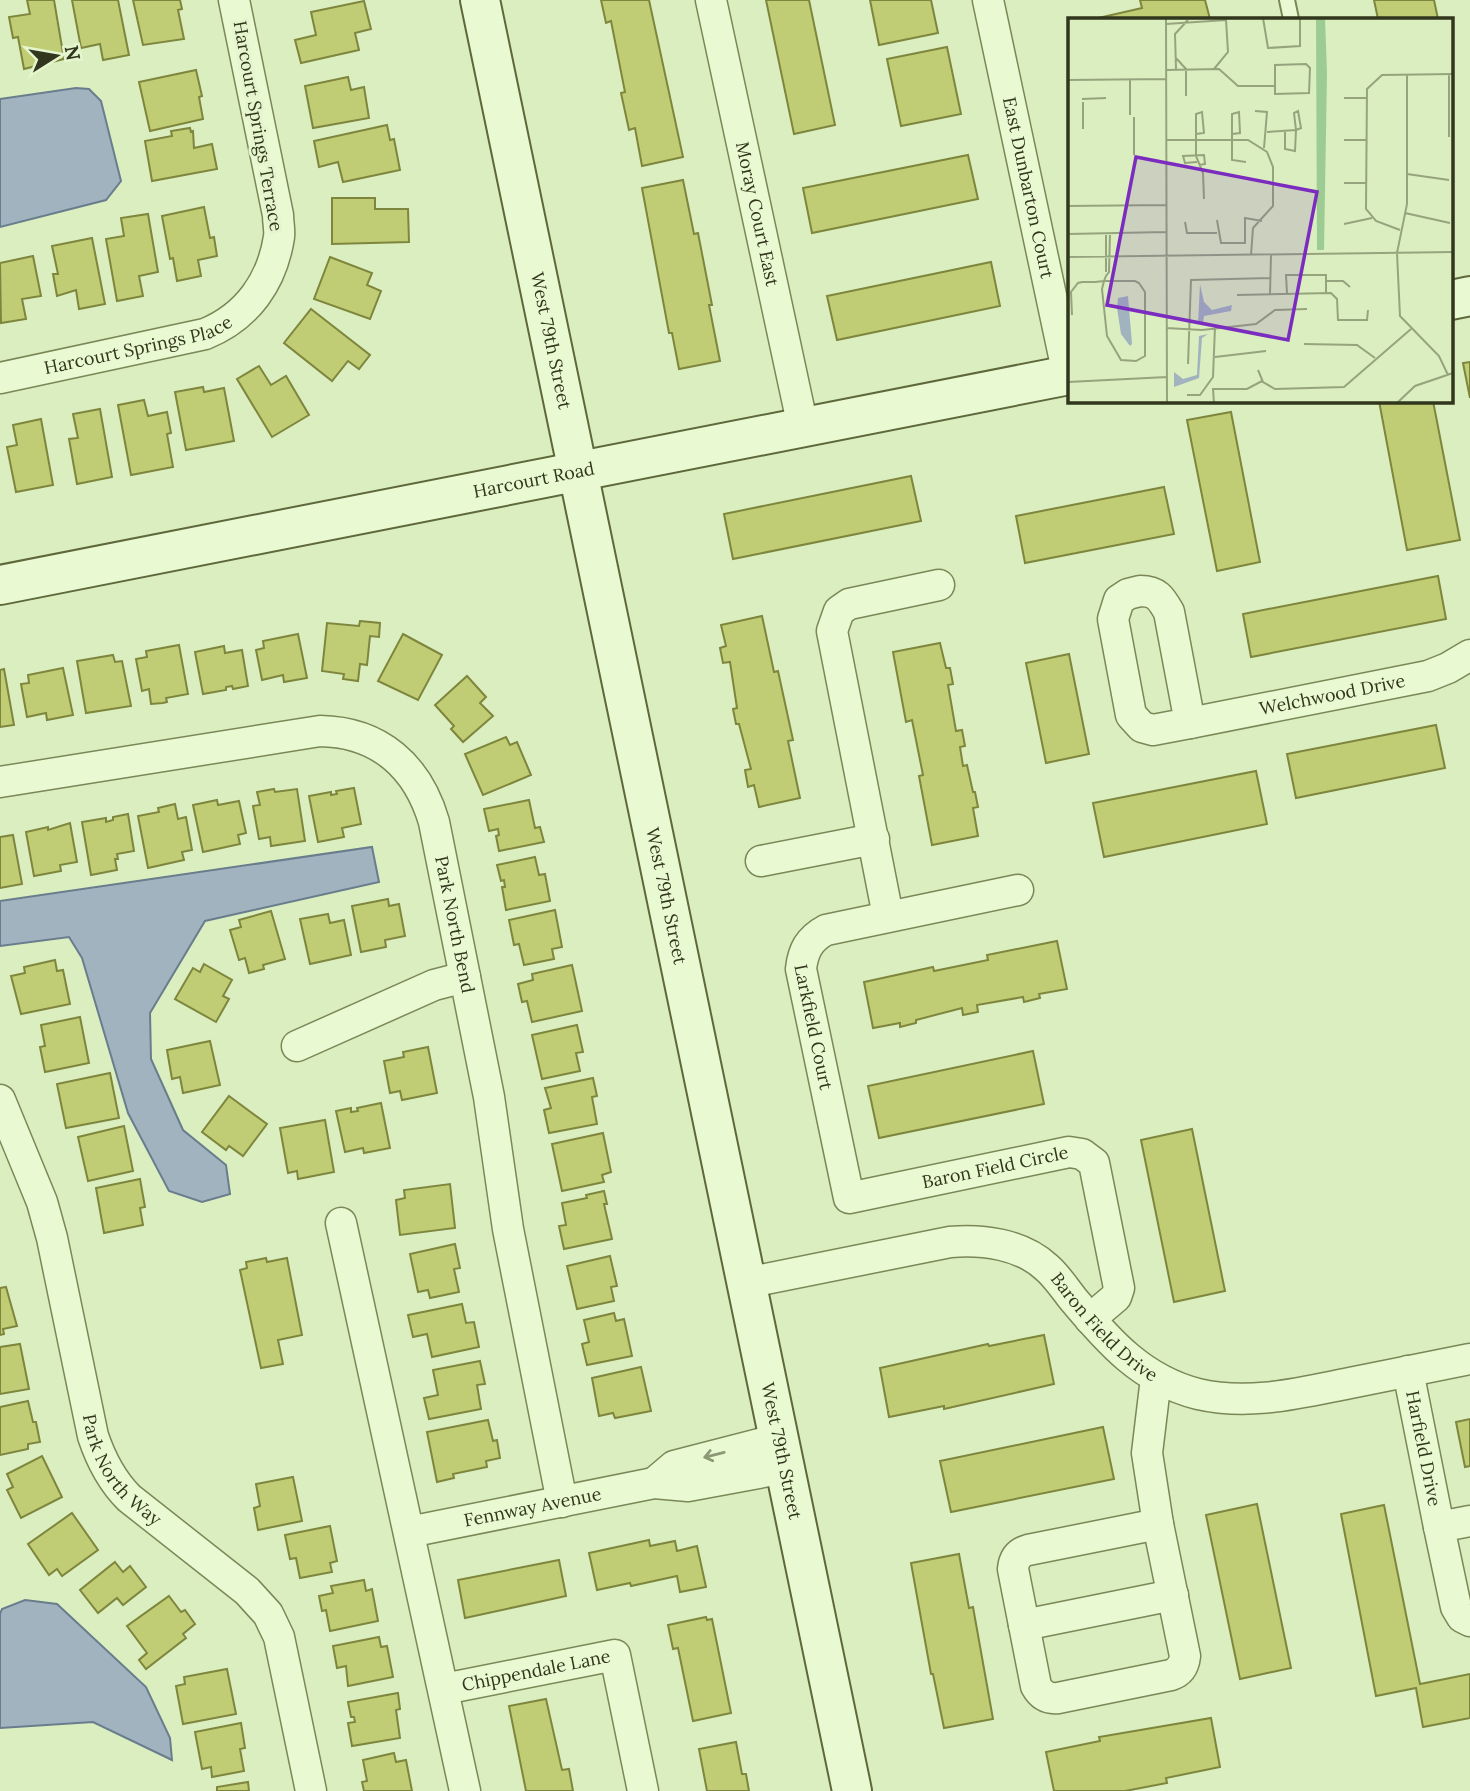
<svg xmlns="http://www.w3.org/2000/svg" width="1470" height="1791" font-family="Lora,serif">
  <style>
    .water { fill: #a2b3c0; stroke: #697d8d; stroke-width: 2 }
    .building { fill: #c1cd74; stroke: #7e863d; stroke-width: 2 }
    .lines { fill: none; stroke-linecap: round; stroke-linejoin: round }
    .lane-casing { stroke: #7b8757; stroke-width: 18 }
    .street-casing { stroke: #7b8757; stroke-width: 33 }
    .secondary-casing { stroke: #5e683a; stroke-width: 42 }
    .lane { stroke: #e9f9d2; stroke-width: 14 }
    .street { stroke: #e9f9d2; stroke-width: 30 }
    .secondary { stroke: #e9f9d2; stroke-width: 38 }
    .oneway { stroke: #8d9877 }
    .labels { text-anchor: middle; stroke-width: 6; stroke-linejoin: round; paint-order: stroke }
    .street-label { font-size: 18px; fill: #31361c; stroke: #e5f5ce }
    .inset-road { fill: none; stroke: #96a47e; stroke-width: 2 }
    .view { fill: #7b2cbf; fill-opacity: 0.15; stroke: #7b2cbf; stroke-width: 3.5 }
    .inset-edge { fill: none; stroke: #31361c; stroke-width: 3.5 }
  </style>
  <rect width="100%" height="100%" fill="#daeebf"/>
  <!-- water -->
  <g class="water">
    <path d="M76,88L89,89L101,101L121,181L106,200L0,227V99Z"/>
    <path d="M372,847L379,882L205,921L150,1013L151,1059L183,1130L226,1165L230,1194L202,1202L169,1191L128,1113L82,958L69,937L0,946V901Z"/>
    <path d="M25,1600L57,1604L146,1687L170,1738L172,1760L93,1722L0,1728V1614L2,1609Z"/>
  </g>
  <!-- building -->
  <g class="building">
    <path d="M27,0H54L64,59L24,69L18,37L13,38L9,17L30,14Z"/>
    <path d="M72,0H118L129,55L103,60L100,44L81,48Z"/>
    <path d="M133,0H180L182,9L178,10L184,39L143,45Z"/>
    <path d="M601,0H649L683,157L642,166L635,128L629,130L621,93L625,92L611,21L606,23Z"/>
    <path d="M766,0H809L835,125L794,134Z"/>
    <path d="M870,0H931L938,33L879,45Z"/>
    <path d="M1140,0H1205L1210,19H1094L1142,8Z"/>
    <path d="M1374,0H1434L1438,19H1378Z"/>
    <path d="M364,1L371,29L355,33L359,50L301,63L295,40L316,35L311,12Z"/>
    <path d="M947,47L961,114L901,126L887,59Z"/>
    <path d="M196,70L202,96L199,97L203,119L150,131L139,82Z"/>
    <path d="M348,77L351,90L364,87L369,118L313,128L305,86Z"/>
    <path d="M387,125L390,140L394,139L400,170L343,182L338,162L319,167L314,141Z"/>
    <path d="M190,128L191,132L193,131L194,148L212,144L217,169L152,181L145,141L172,136L171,131Z"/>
    <path d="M968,155L978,199L812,233L803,188Z"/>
    <path d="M683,180L694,234L698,233L712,305H709L720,361L679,369L672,333H669L642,188Z"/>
    <path d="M332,198H375V209H408L409,242L332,244Z"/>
    <path d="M204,207L210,238L214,237L217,256L198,260L201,276L177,281L173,258L170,259L162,216Z"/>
    <path d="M148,214L158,272L139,276L143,296L117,301L106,239L124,236L121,218Z"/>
    <path d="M92,238L105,304L79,309L76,290L57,296L53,274H58L52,246Z"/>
    <path d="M33,256L41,296L22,299L26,319L1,323L0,263Z"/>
    <path d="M330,257L372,273L367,285L381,291L370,319L314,299Z"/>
    <path d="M991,262L1000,306L837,340L827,296Z"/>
    <path d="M311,309L370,355L359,369L348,361L332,381L284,343Z"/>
    <path d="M1470,362V398L1463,363Z"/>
    <path d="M259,366L271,385L286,376L309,415L272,437L237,379Z"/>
    <path d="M203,387L204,392L224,388L234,441L186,450L175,392Z"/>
    <path d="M144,400L148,416L167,412L171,433L167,434L173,467L131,475L118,405Z"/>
    <path d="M1379,401H1433L1460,540L1407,550Z"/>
    <path d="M100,409L112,477L77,484L69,439L78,438L73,414Z"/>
    <path d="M1231,412L1260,562L1217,571L1187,420Z"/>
    <path d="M41,419L53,485L16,492L7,447L17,445L13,425Z"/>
    <path d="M911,476L921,521L733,559L724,514Z"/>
    <path d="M1164,487L1174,534L1025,563L1016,516Z"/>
    <path d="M1438,576L1446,619L1251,657L1243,614Z"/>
    <path d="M762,616L774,672L778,671L793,740L788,741L800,798L759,807L754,785L748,787L745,770L751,769L739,724H736L733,709L737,708L730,662L723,663L720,648L726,646L721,625Z"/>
    <path d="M360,621L380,623L379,637L370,636L367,665L360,664L358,681L343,679L344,674L322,671L327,623L359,626Z"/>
    <path d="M298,634L307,678L284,682L283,675L262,680L256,650L264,648L263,641Z"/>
    <path d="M403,634L442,655L418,700L378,681Z"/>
    <path d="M940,643L946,668H950L953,684L948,685L956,731L962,730L965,746L960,747L963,766L967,765L973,792H975L978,807L973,808L978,836L932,845L919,776L923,775L912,720L906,722L893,652Z"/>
    <path d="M179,645L188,694L166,698L167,702L163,703L151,704L149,689L142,691L136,659L147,657L146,651Z"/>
    <path d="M224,646L225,653L242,650L248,686L233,689L232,686L226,687V690L203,694L195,652Z"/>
    <path d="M1069,654L1089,754L1046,763L1026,663Z"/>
    <path d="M113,655L115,662L122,661L131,706L86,713L77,661Z"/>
    <path d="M63,668L73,715L47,720L46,713L27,717L21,684L29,683L28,675Z"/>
    <path d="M4,669L14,725L0,727V670Z"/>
    <path d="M467,676L486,697L480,703L493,716L463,742L451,729L454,726L435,705Z"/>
    <path d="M1436,725L1445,768L1296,798L1287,754Z"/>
    <path d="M506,737L510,745L517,742L531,775L483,795L465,754Z"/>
    <path d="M1256,771L1267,824L1104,857L1093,803Z"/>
    <path d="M354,788L361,824L342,828L344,837L318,842L309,796L331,792V795L337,794L336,791Z"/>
    <path d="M274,789L275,792L297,789L305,841L271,846L270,837L259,839L253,806L260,805L257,792Z"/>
    <path d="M217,800L218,805L239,801L246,833L238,835L240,844L203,852L193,805Z"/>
    <path d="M529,800L535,828L540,827L544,842L499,851L496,836L499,835L498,829L489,831L484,809Z"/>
    <path d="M175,804L178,819L186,817L192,850L182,852L184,860L148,868L138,816L159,812L158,808Z"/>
    <path d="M128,814L134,851L117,854L118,859H115L117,870L91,875L82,822L106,818V822L113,820V817Z"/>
    <path d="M70,823L77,862L60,865L61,871L34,876L26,832L48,827V830Z"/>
    <path d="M13,835L22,884L0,888V837Z"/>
    <path d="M535,857L539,875L545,874L550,901L506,910L502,887H505L504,880L501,881L497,865Z"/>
    <path d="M388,899L389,906L399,904L405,936L385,940L386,947L361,952L352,906Z"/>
    <path d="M555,910L562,947L552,949L554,959L524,965L519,944L514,945L509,920Z"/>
    <path d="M271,911L285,959L263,965L264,969L249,973L245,958L239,960L230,930L241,927L239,920Z"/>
    <path d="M328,914L330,923L344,920L351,955L310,964L300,919Z"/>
    <path d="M1057,941L1067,989L1039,994L1040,998L1024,1002L1023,997L977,1005L978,1012L963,1015L962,1008L916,1020V1023L900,1027V1023L873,1028L864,982L933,967L934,971L988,960L987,955Z"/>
    <path d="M55,960L57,971L63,970L70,1004L21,1014L11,976L25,973L24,967Z"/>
    <path d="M204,964L232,980L223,996L229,999L216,1022L175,999L193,968L200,972Z"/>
    <path d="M572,965L582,1011L532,1022L527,1001L522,1002L518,984L533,980L532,974Z"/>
    <path d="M80,1017L89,1063L45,1072L40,1047L45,1046L41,1025Z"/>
    <path d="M577,1025L583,1052L576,1053L580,1071L542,1079L532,1035Z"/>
    <path d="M210,1041L220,1085L183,1093L180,1077L172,1079L167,1050Z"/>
    <path d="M428,1047L437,1093L402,1100L400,1091L390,1093L384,1061L404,1057L403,1052Z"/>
    <path d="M1033,1051L1044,1104L879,1138L868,1086Z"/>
    <path d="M110,1073L119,1118L66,1128L57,1084Z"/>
    <path d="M593,1078L597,1096L592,1097L597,1124L549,1133L544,1110L551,1108L545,1088Z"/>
    <path d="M229,1096L267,1124L243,1156L229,1146L226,1150L202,1132Z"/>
    <path d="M381,1103L390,1148L364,1153L363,1148L345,1152L336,1111L351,1108V1112L358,1111L357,1108Z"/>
    <path d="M325,1120L334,1172L298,1179L297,1171L288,1173L280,1128Z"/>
    <path d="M124,1126L133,1171L88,1181L78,1137Z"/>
    <path d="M1192,1129L1225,1291L1174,1302L1141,1140Z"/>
    <path d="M603,1133L611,1172L602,1175L604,1182L562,1191L552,1144Z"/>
    <path d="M140,1179L145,1207L140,1208L143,1225L104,1233L96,1188Z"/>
    <path d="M450,1184L455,1228L400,1235L396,1200L405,1198L404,1190Z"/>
    <path d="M604,1191L607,1204H604L612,1239L564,1249L559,1226L566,1225L562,1203L587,1198L586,1195Z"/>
    <path d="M455,1244L460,1268L454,1269L459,1292L430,1298L428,1290L418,1292L410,1254Z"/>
    <path d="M610,1256L617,1286L611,1287L614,1301L577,1309L567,1266Z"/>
    <path d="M266,1258L267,1262L287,1258L302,1335L278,1340L283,1364L261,1368L240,1270L247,1268L246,1262Z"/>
    <path d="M6,1287L17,1326L3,1329L4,1334L0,1335V1288Z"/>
    <path d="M462,1304L466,1323L474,1322L479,1347L432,1357L427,1334L413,1337L408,1315Z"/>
    <path d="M614,1313L616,1321L624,1319L632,1356L587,1365L582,1344L589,1342L584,1320Z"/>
    <path d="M1044,1335L1054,1384L944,1409V1406L889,1417L880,1368L988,1344L989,1346Z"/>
    <path d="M20,1344L29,1389L0,1394V1347Z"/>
    <path d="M480,1361L485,1384L477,1385L481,1409L429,1419L424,1398L438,1395L433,1370Z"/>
    <path d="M641,1367L651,1411L615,1418L613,1413L599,1416L592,1378Z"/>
    <path d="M28,1401L33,1422H36L40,1442L28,1444V1449L0,1455V1407Z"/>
    <path d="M1470,1419V1466L1465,1467L1456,1422Z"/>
    <path d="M488,1420L493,1441L497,1440L500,1458L486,1461L487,1467L453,1474L454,1478L437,1482L427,1432Z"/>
    <path d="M1103,1427L1114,1479L951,1512L940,1461Z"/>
    <path d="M42,1456L62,1497L21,1518L7,1490L13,1487L7,1474Z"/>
    <path d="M293,1477L302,1521L258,1530L254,1508L260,1506L256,1484Z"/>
    <path d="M1257,1504L1291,1668L1240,1679L1206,1515Z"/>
    <path d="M1384,1505L1420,1684L1470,1674V1718L1423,1727L1416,1688L1376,1696L1341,1514Z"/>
    <path d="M72,1513L98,1550L62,1576L57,1569L49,1575L28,1544Z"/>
    <path d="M330,1526L337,1561L330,1563L332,1572L300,1578L296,1558L290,1559L285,1535Z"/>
    <path d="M649,1540L650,1546L675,1541L677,1551L697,1546L706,1587L680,1592L677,1576L631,1586L630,1583L597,1590L589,1553Z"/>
    <path d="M959,1554L969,1608L973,1607L993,1719L944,1728L933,1674H931L911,1563Z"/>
    <path d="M559,1560L566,1596L465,1618L458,1580Z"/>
    <path d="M115,1562L123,1572L130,1566L146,1587L123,1605L117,1598L98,1613L80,1590Z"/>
    <path d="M364,1580L366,1591L372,1589L378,1621L330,1631L326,1610L322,1611L319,1596L333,1593L331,1586Z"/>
    <path d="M169,1596L181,1612L185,1610L195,1624L183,1634L186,1638L146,1669L139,1660L147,1653L127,1626Z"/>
    <path d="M706,1617L707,1620L712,1619L731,1713L693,1721L678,1648L673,1649L668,1625Z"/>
    <path d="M379,1637L381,1647L387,1646L393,1677L348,1686L346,1666L337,1668L333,1646Z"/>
    <path d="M227,1669L236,1714L183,1724L176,1686L185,1684L184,1677Z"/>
    <path d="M398,1693L400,1709L396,1710L400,1738L352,1746L348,1723L355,1722L354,1717H351L348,1702Z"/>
    <path d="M546,1699L562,1770L569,1769L573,1791H526L509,1706Z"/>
    <path d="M1211,1718L1220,1767L1166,1778L1167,1783L1125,1791H1054L1046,1752L1100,1741L1099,1737Z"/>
    <path d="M241,1723L245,1748L240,1749L244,1771L212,1777L211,1767L202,1769L195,1732Z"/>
    <path d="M736,1742L742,1774H746L749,1791H707L699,1749Z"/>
    <path d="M394,1753L396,1762L406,1760L412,1791H364L362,1782L367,1781L363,1760Z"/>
    <path d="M248,1782L249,1791H217V1787Z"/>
  </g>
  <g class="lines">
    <!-- lane casing -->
    <g class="lane-casing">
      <path id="lane" d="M1287,0L1291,19"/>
    </g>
    <!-- street casing -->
    <g class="street-casing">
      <g id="street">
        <path id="s1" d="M711,0L803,427"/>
        <path id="s2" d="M988,0L1068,375"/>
        <path id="s3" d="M0,378L205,334C247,317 272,282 279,237C280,230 278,223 278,215L234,0"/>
        <path d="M1140,591C1157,591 1161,598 1169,612L1190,723L1153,730L1142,727L1131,715L1113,619L1119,600L1128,594Z"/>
        <path id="s4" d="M1190,723L1428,676L1448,668L1470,655"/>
        <path id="s5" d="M0,782L320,731C380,732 418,767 434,822L489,1097L508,1229L562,1502"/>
        <path d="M761,861L874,839"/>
        <path id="s6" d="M1018,890L826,930C809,939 803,951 801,969L849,1198L1069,1152L1082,1154L1094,1163L1119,1288L1116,1297L1090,1319"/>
        <path d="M888,916L832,631L839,611L849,604L939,585"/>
        <path d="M297,1046L434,985L465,977"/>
        <path id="s7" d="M0,1100L42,1202L52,1238L93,1436C101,1460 111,1480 129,1498L247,1591L268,1614L279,1637L311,1791"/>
        <path d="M341,1223L465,1791"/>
        <path id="s8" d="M746,1283L950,1242C982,1239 1021,1244 1046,1267C1056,1275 1065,1289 1073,1299C1108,1341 1142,1380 1198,1394C1250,1406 1299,1393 1350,1383C1390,1375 1430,1367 1470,1359"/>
        <path id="s9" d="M1408,1371L1439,1527"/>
        <path d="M1156,1378L1147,1453L1158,1524"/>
        <path d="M654,1483L674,1466L779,1439"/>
        <path d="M1470,1521L1439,1527L1456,1607L1462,1617L1470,1621"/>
        <path d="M1158,1524L1185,1656C1184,1665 1180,1672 1171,1675L1058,1698C1048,1699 1041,1695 1036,1686L1013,1569C1014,1559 1018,1553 1028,1550Z"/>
        <path id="s10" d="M409,1532L654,1483L688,1486L785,1468"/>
        <path d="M1024,1625L1173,1595"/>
        <path id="s11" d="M444,1689L615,1655L643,1791"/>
      </g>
    </g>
    <!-- secondary casing -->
    <g class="secondary-casing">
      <g id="secondary">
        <path id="s12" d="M480,0L852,1791"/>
        <path d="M1451,300L1470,296"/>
        <path id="s13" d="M0,585L1069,375"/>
      </g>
    </g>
    <!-- lane -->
    <use href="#lane" class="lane"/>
    <!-- street -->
    <use href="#street" class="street"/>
    <!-- secondary -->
    <use href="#secondary" class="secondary"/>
  </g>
  <!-- one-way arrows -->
  <defs><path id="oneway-shaft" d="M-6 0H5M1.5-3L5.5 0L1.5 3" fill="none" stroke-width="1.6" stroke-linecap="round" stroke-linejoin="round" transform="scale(1.75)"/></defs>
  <use class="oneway" href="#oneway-shaft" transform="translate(714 1455) rotate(166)"/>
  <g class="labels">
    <!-- street labels -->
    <g class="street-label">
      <text transform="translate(258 126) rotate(80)" y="6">Harcourt Springs Terrace</text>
      <text dy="6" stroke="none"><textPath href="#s2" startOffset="192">East Dunbarton Court</textPath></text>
      <text dy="6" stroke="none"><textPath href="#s1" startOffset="219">Moray Court East</textPath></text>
      <text dy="6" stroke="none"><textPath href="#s12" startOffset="348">West 79th Street</textPath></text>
      <text dy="6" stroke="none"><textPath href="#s3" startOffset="142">Harcourt Springs Place</textPath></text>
      <text dy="6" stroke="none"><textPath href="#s13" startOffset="544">Harcourt Road</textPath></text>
      <text dy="6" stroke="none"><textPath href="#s4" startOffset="145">Welchwood Drive</textPath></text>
      <text dy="6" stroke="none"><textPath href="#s12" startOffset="915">West 79th Street</textPath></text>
      <text dy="6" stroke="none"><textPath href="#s5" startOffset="586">Park North Bend</textPath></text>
      <text dy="6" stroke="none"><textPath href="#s6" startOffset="304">Larkfield Court</textPath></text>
      <text dy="6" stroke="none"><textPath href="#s6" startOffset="628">Baron Field Circle</textPath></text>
      <text dy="6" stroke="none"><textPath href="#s8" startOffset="394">Baron Field Drive</textPath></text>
      <text dy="6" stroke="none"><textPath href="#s9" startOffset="79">Harfield Drive</textPath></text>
      <text dy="6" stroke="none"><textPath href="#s12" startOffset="1482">West 79th Street</textPath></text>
      <text dy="6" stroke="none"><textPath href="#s7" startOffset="394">Park North Way</textPath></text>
      <text dy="6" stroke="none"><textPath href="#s10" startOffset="126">Fennway Avenue</textPath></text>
      <text dy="6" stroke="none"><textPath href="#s11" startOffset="94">Chippendale Lane</textPath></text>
    </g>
  </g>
  <!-- overview -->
  <g transform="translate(1068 18)">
    <rect width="385" height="385" fill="#daeebf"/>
    <path d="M257,0L259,55L256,232H249L248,1Z" fill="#9ccc93"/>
    <path d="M132,266L136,284L144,292L164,287L163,293L136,298L135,306H130ZM60,278L64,326L62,328L53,316L49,290L50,280ZM140,316L134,320L131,360L106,369V354L115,361L129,357L131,318Z" fill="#a2b3c0"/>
    <path class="inset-road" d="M98,0L99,385M195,0L200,30L232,28V0M98,6L158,2L160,34L146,51M107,39L118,51V78M238,46L242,50L241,75L207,76V47ZM108,51L107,16L120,2M98,52L151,51L170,68H206M381,56V119M62,61V97M0,62L98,61M276,80H298M14,81L38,80M15,84V111M187,93L199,94L196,130M230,93L233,110L228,112L226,95ZM66,99V137M217,113V131L227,133L228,112M199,114L228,112M128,116L136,115L134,94L128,96V138L135,155L136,181M164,116L172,115L171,94L164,96V142L178,144M98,122H180L199,134L205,149V188L185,210L183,237M276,122H298M129,144L117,145L115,138L136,137L137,146L131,147M339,156L381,162M276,165H298M0,188L98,187M337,195L382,205M149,202L153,225H177V200L194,203M117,204L119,215H149M276,206L304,200M332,212L308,203L298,191L299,71L314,57L385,56M38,215V254M0,216L98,214M329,235L339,186V56M329,235L332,298L371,338L380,357M0,239L385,234M258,263H275L282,269M219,275L218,257H258V275M202,276L203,237M169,277L263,275L269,281L270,302H299L300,292M4,297L3,274L10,265L14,264H27L36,263H67L71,265L77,274V338L68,343L53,342L39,318L34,271L36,263L38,258L41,254L42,215M98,310L134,312L188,306L207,292L239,291M236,326L289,327L307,340M147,339L198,333M120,346L123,262L202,260M190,352L195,364L207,371L276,369L343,311M0,364L99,359M119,377H132L145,359L147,309M146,385L145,371H179L194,363M329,385L347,368L385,355"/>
    <path class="view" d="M68,139L249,174L220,322L39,287Z"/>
    <rect width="385" height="385" class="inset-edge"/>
  </g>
  <!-- north arrow -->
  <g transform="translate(56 56) rotate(79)" stroke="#e5f5ce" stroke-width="5" paint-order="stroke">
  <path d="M0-5L12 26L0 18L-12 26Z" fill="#31361c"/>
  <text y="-10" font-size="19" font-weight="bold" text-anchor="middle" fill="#31361c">N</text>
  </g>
</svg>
